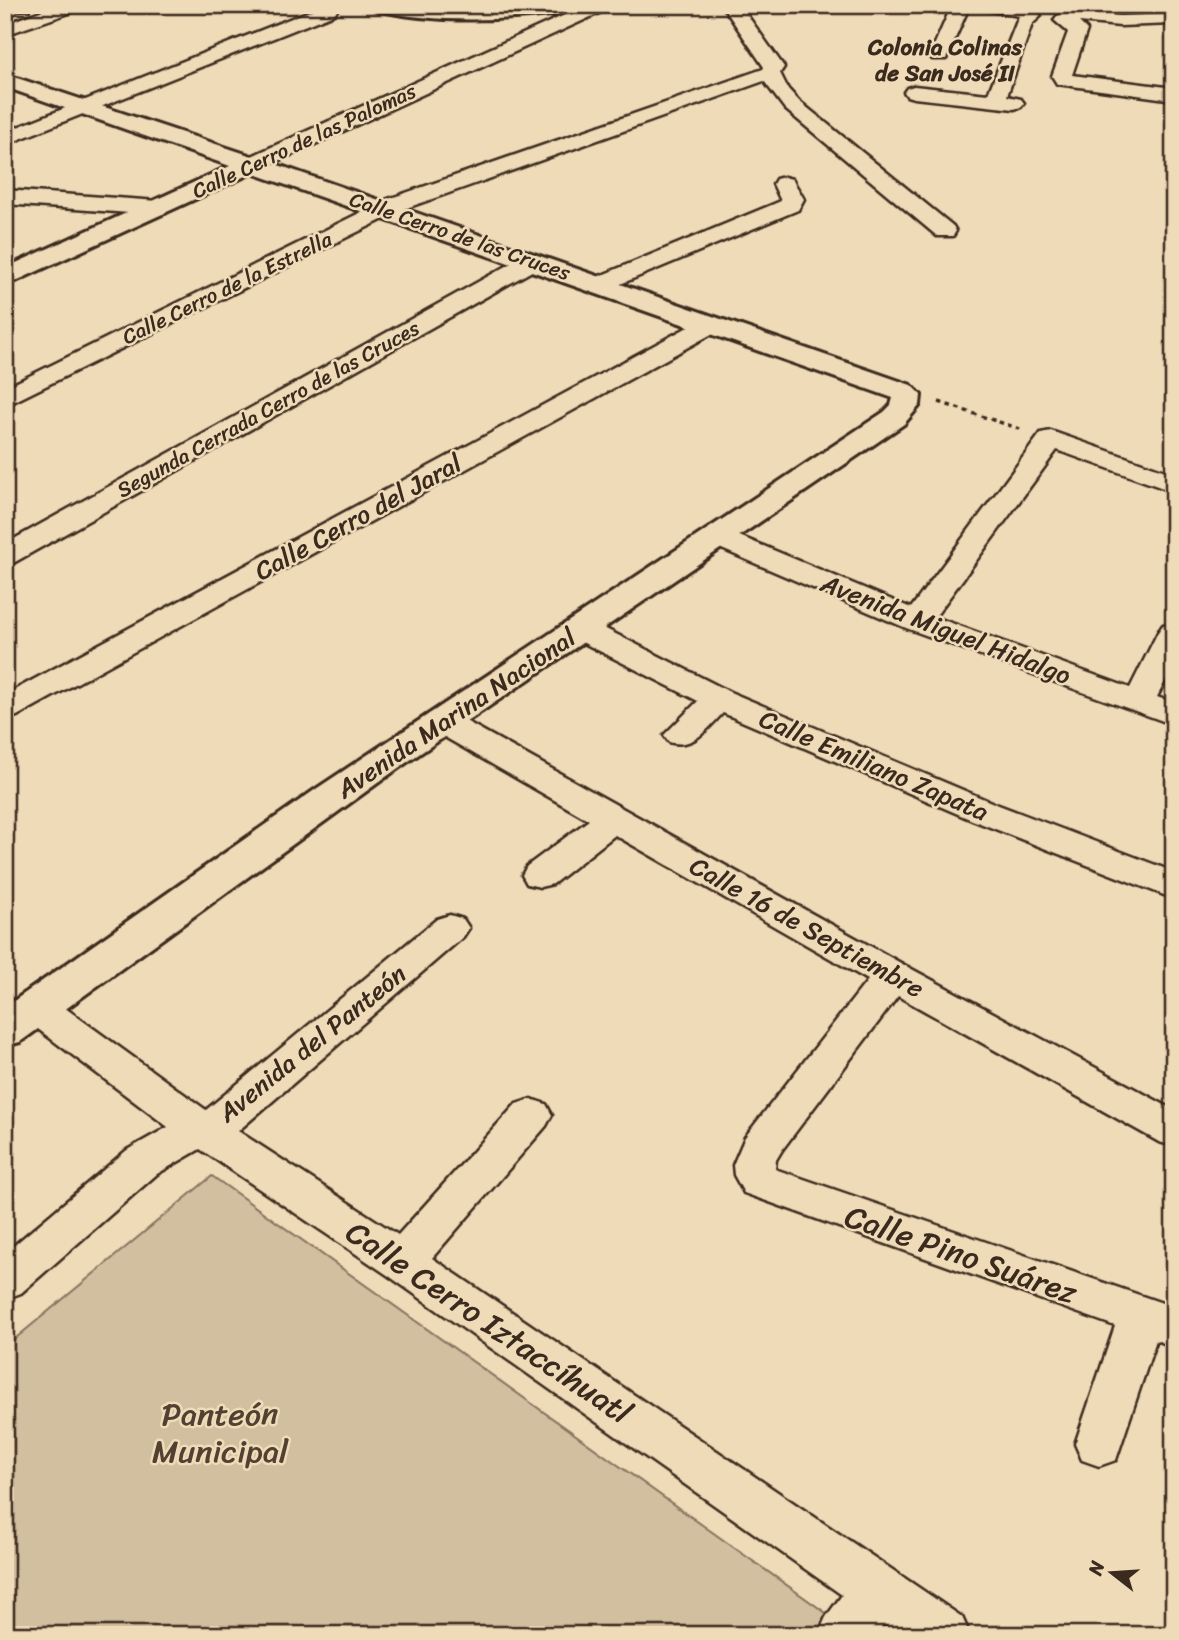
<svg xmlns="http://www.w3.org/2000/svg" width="1179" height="1640" font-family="Sriracha,sans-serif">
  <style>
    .built { fill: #e1ccac }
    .green { fill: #d2bfa0; stroke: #86745f; stroke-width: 2 }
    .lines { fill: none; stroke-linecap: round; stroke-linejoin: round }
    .street-casing { stroke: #3b2a1e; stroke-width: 5 }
    .secondary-casing { stroke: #3b2a1e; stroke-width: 6 }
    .path { stroke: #3b2a1e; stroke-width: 3.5; stroke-dasharray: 4.5 4.5; stroke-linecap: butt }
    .street { fill: #f0dbb9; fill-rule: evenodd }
    .secondary { fill: #f0dbb9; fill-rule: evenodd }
    .wall { fill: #a3927a; stroke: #3b2a1e; stroke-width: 2 }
    .labels { text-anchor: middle; stroke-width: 5; stroke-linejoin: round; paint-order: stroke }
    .far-street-label { font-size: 21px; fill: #3b2a1e; stroke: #f0dbb9 }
    .far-neighbourhood-label { font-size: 23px; font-weight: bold; fill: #3b2a1e; stroke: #f0dbb9 }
    .street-label { font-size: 26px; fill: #3b2a1e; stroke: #f0dbb9 }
    .near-street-label { font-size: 32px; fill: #3b2a1e; stroke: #f0dbb9 }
    .near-park-label { font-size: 32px; fill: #524032; stroke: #f0dbb9 }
  </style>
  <rect width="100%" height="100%" fill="#f0dbb9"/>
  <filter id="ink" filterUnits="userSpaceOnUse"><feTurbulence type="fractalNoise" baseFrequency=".0143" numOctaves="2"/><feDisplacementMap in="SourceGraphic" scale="14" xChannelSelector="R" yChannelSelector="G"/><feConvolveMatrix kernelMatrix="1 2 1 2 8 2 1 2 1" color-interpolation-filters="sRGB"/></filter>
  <g filter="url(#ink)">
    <!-- built -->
    <path class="built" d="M1100,5H1174V13L1112,16Z"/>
    <!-- green -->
    <path class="green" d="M212,1176L847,1628L841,1635H5V1347Z"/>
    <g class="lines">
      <!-- street casing -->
      <g class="street-casing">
        <g id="street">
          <path d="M57,5H84L81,9L5,35V24Z"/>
          <path d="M331,5L337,10L334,14L5,145V132L322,6Z"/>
          <path d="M587,5H611L608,9L261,169H245L242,164L245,159Z"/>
          <path d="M722,5H740L784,67L780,73L788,89L799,101L953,226L956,231L953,236H937L785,109L764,81L404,209L5,406V388L388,199L763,69L764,67Z"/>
          <path d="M952,5C976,5 1025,0 1041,16L1032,24L1007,96L1021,99L1024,103L1021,107L1014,109L914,98L907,96L904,92L907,88L914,86L988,94L1019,16L969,7L946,59H932L930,55Z"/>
          <path d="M1072,11L1120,16L1174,14V24L1120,26L1079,22L1087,30L1072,75L1174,88V100L1057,84L1052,76L1068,32L1054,20L1057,16Z"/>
          <path d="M784,177L792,179L804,199L798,210L606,290H590L586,285L590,280L781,201L773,184L776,179Z"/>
          <path d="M5,190L158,201L166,203L169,208L166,213L158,215L5,204Z"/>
          <path d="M531,255L539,257L543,262L539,267L15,562L5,565V544L523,257Z"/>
          <path d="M710,318L719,320L722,325L719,330L17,716L5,719V695L701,320Z"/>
          <path d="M1051,431L1174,474V492L1057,450L935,617L1130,688L1158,632L1163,625L1174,623V664L1157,697L1174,703V725L906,628L710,544L705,538L710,532L720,529L730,532L911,608L1041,433Z"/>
          <path d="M581,620L592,622L730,692L996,804L1174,872V899L972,820L723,713C707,729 694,749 669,742L664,735L698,701L570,636L566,629L570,622Z"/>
          <path d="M441,711L453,714L906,966L1174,1110V1146L1159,1142L898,996L782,1150L776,1160L775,1169L1174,1307V1347L1156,1340L1116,1460L1099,1466L1082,1460L1075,1444L1115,1326L744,1193L734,1175L733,1165L745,1137L868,980L615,835L553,884L540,887L527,884L522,875L527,866L589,820L429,728L425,721L429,714Z"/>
          <path d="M450,915L463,919L469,928L463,937L238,1131L398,1235L516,1104L531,1099L546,1104L552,1115L546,1126L432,1258L962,1617L970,1635H899L884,1624L876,1635H818L826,1617L842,1595L386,1274L200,1149L157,1174L21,1293L5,1299V1253L127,1150L168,1127L22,1017L17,1007L22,997L36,993L50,997L206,1110L437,919Z"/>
        </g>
      </g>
      <!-- secondary casing -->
      <g class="secondary-casing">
        <g id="secondary">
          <path d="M370,5H600L590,11C520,19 443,26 373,9Z"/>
          <path d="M5,74L261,159L911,385L921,395L920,405L904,424L397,769L20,1042L5,1046V1007L316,789L884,412L891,405L893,398L252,173L5,286V268L230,166L5,87Z"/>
        </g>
      </g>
      <!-- path -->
      <path class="path" d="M939,402L1020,429"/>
      <!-- street -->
      <use href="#street" class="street"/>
      <!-- secondary -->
      <use href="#secondary" class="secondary"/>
    </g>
    <!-- wall -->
    <g class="wall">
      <path d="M5,5H32L30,11L5,12Z"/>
      <path d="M1147,5H1174V7Z"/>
    </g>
  </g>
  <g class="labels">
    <!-- far-street labels -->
    <g class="far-street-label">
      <text transform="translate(304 141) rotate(-25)" y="7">Calle Cerro de las Palomas</text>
      <text transform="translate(460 236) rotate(19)" y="7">Calle Cerro de las Cruces</text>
      <text transform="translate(227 288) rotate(-26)" y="7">Calle Cerro de la Estrella</text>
      <text transform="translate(268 409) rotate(-29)" y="7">Segunda Cerrada Cerro de las Cruces</text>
    </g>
    <!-- far-neighbourhood labels -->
    <g class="far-neighbourhood-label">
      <text x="945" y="55">Colonia Colinas<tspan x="945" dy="26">de San José II</tspan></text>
    </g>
    <!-- street labels -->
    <g class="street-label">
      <text transform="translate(358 517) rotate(-29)" y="9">Calle Cerro del Jaral</text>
      <text transform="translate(946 629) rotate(21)" y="9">Avenida Miguel Hidalgo</text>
      <text transform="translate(456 713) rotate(-34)" y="9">Avenida Marina Nacional</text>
      <text transform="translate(874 765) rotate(23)" y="9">Calle Emiliano Zapata</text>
      <text transform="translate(807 927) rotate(29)" y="9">Calle 16 de Septiembre</text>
      <text transform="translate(312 1043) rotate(-39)" y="9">Avenida del Panteón</text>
    </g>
    <!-- near-street labels -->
    <g class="near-street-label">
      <text transform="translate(961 1254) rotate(19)" y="11">Calle Pino Suárez</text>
      <text transform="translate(489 1322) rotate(34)" y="11">Calle Cerro Iztaccíhuatl</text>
    </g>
    <!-- near-park labels -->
    <g class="near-park-label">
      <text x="220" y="1425">Panteón<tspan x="220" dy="37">Municipal</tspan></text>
    </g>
  </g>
  <!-- margin -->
  <rect width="1179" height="1640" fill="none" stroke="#f0dbb9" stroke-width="28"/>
  <rect x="14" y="14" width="1151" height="1612" fill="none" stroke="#3b2a1e" stroke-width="2.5" filter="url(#ink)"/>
  <!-- north arrow -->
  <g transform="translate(1112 1573) rotate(287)" stroke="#f0dbb9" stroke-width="5" paint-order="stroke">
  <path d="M0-5L12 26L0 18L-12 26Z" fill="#3b2a1e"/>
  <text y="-10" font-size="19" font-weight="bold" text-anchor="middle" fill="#3b2a1e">N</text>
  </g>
</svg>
